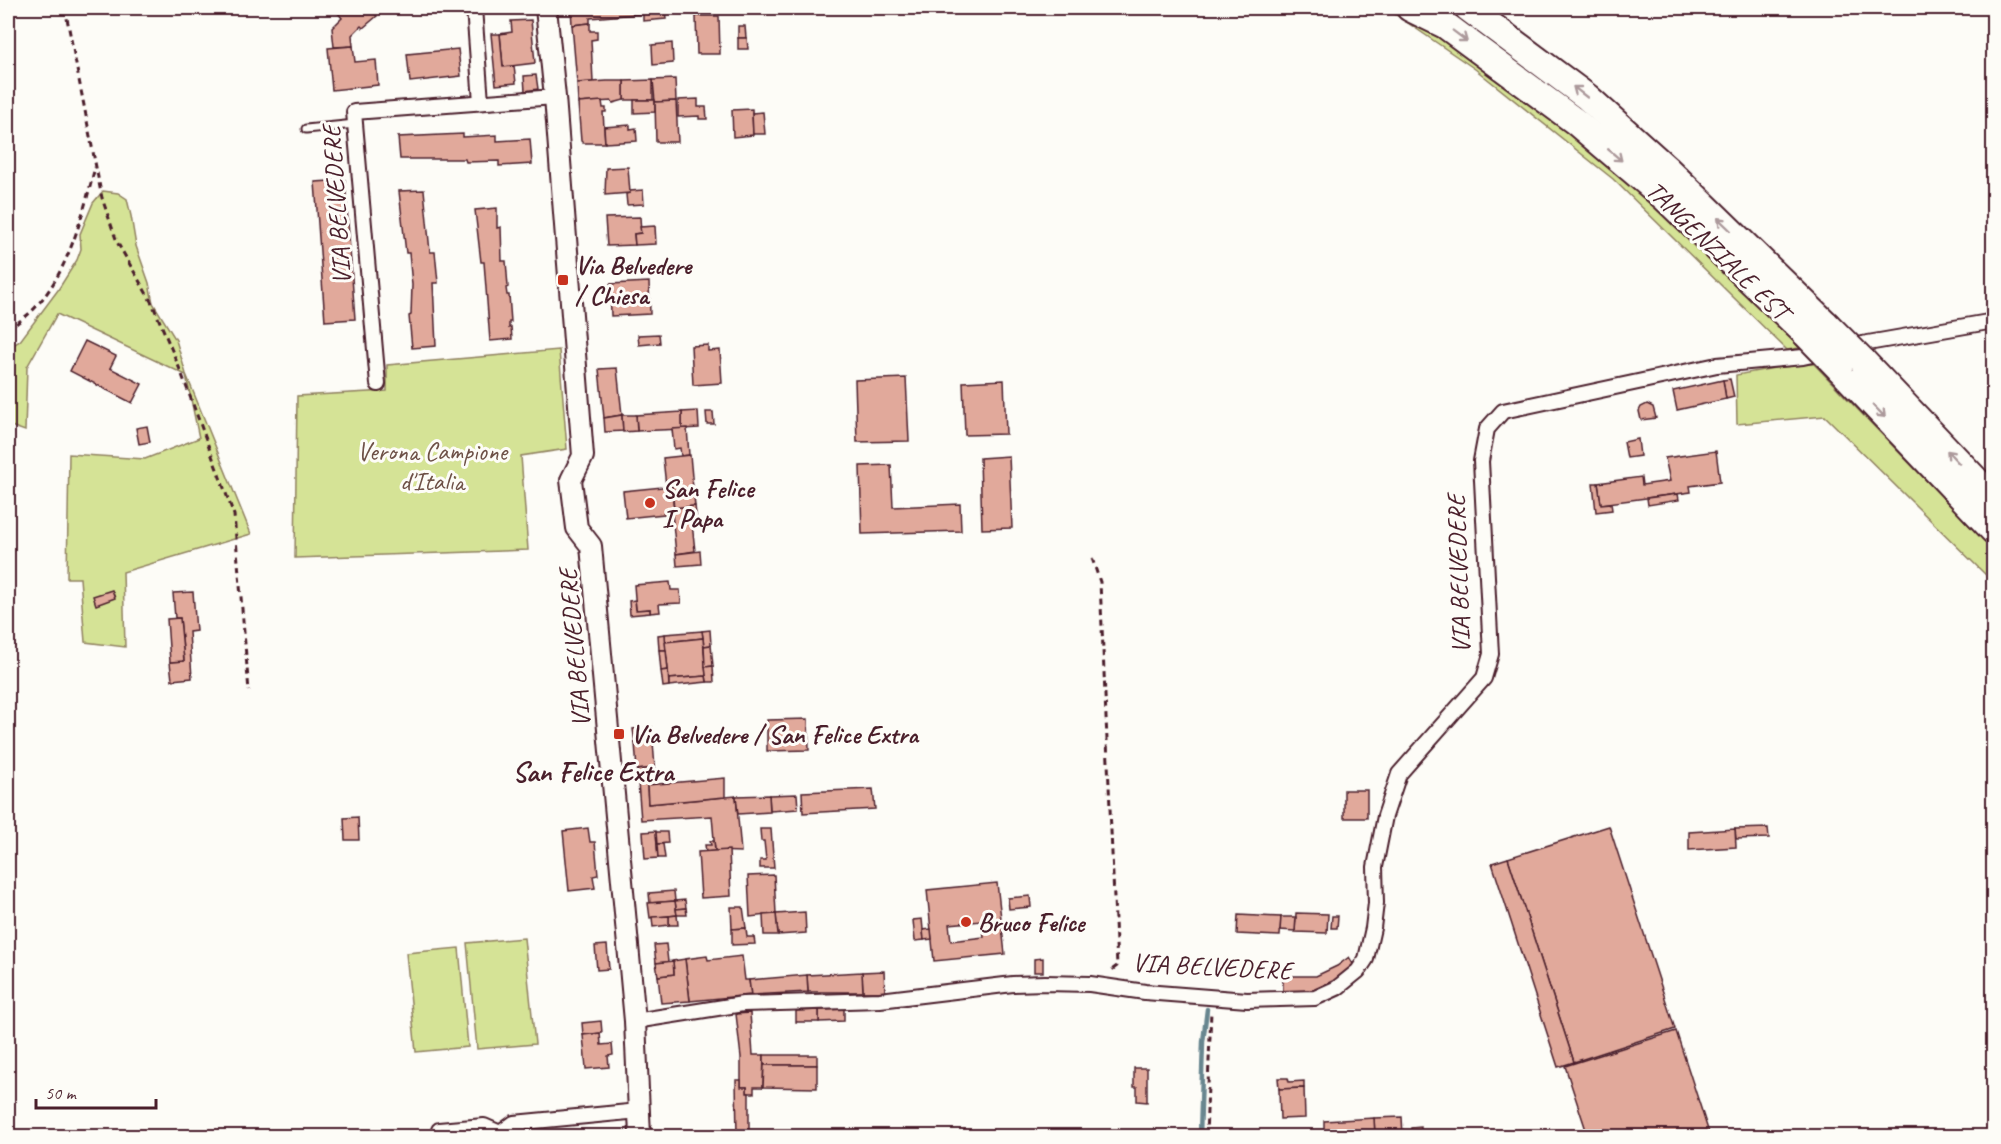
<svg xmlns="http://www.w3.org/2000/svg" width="2001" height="1144" font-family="Caveat,sans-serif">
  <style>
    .green { fill: #d5e396; stroke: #908160; stroke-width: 1.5 }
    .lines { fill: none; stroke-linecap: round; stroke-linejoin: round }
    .stream { stroke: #67868f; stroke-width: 4.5 }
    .building { fill: #e1a99b; stroke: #4a1f2b; stroke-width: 1.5; fill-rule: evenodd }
    .lane-casing { stroke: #4a1f2b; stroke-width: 11 }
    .street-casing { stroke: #4a1f2b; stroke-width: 18 }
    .secondary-casing { stroke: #4a1f2b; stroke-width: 24 }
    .highway-casing { stroke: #4a1f2b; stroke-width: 30 }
    .path { stroke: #4a1f2b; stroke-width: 3; stroke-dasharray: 6 4.5; stroke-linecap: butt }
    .lane { stroke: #fdfcf7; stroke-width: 7 }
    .street { stroke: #fdfcf7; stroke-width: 14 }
    .secondary { stroke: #fdfcf7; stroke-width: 20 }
    .highway { stroke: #fdfcf7; stroke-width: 26 }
    .highway-bridge-casing { stroke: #4a1f2b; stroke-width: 30; stroke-linecap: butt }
    .highway-bridge { stroke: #fdfcf7; stroke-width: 26 }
    .oneway { stroke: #ac999b }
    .poi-dot { fill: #c8321e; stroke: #fdfcf7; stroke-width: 2 }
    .labels { text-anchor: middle; stroke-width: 6; stroke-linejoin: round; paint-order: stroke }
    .street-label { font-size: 26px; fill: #4a1f2b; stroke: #fdfcf7 }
    .poi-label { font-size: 26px; font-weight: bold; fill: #4a1f2b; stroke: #fdfcf7; text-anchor: start }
    .park-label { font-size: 26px; fill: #6d5046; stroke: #fdfcf7 }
    .quarter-label { font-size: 28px; font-weight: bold; fill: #4a1f2b; stroke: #fdfcf7 }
  </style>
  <rect width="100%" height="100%" fill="#fdfcf7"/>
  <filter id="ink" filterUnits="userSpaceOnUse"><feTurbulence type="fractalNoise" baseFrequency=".0167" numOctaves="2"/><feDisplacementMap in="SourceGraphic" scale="12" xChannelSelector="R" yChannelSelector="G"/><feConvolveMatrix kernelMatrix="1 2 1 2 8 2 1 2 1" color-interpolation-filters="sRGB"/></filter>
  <g filter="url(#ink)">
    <!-- green -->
    <g class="green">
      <path d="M1386,8H1412L1504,66L1811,346L1787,350L1613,179L1475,69Z"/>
      <path d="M103,191L118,193L127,199L131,216L136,246L149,283L153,303L176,340L186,374L251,534L123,572L125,647L85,642L80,578H67L69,454L145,459L199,438L186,375L57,314L27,367L25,431L8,425V348L20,341L58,290L77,260L81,249L80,234L93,203Z"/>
      <path d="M559,350L567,449L521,456L528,550L295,558L297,396L387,391V365Z"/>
      <path d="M1797,364H1814L1993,550V582L1825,416L1737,424L1736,375Z"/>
      <path d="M524,938L535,1044L477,1049L467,943Z"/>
      <path d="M459,948L468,1047L416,1052L406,953Z"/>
    </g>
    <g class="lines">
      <!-- stream -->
      <path class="stream" d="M1200,1136L1203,1042L1207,1009"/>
    </g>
    <!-- building -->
    <g class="building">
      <path d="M344,8H382L375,14L377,16L363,28L361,26L352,35L353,46L334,47L332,28L342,18L338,13Z"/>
      <path d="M571,8H636L637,14L590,18V23L572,25Z"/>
      <path d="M636,8H665L666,19L643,21V14H637Z"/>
      <path d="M696,16H719L720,54H697Z"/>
      <path d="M531,20L535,63L503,67L500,34L512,32L511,21Z"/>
      <path d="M590,23V31H597V39L591,40L593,82L577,83L572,25Z"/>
      <path d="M738,26H745L746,38H738Z"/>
      <path d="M491,34H500L503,67L514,66L516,83L496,85Z"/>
      <path d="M738,38H747L748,49H738Z"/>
      <path d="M672,43L673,63L653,65L652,45Z"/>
      <path d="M353,46L355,62L376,60L378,85L332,90L328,48Z"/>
      <path d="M458,49L461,76L410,82L407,54Z"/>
      <path d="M536,75L538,89L525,91L524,76Z"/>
      <path d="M675,79L676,101L655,102L653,80Z"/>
      <path d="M653,80V100H624V81Z"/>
      <path d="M607,81H624V100L613,103L612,101L578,103L577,83Z"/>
      <path d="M698,99V107H706L707,119H699V116L678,117V100Z"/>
      <path d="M634,100H655V112L634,113Z"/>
      <path d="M602,101L603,108H606V112H603L605,143H583L581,141L578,103Z"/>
      <path d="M676,101L678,142H656L655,102Z"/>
      <path d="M752,109L753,135L733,137L732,110Z"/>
      <path d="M763,112L765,134H753L752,113Z"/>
      <path d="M630,125V129L636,128L637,141L605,143L604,127Z"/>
      <path d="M463,134V137L497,135V141L530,139L532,164L499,166V161L466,162L465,159H400L398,137Z"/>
      <path d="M628,167L630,193L605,195L606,168Z"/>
      <path d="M345,180L355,319L325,321L315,182Z"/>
      <path d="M424,190L430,252H435L438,283H433L436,346L412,348L409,316L411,315L412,285L409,253H406L399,191Z"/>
      <path d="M643,190L644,204L627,205L626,194L630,193V191Z"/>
      <path d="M497,208V228L501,227L502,261H506L508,287L506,288L507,295H509L511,322H509V328L511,327L512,339L490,341L484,262H481L475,210Z"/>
      <path d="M640,217L641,233L634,234L635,245L607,246L605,218Z"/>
      <path d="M655,226L656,244L635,245L634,234L641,233L640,227Z"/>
      <path d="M649,282L650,314L611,316L610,284Z"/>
      <path d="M659,334L660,343L639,345L638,335Z"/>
      <path d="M85,341L116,356L110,368L142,384L132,403L70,371Z"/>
      <path d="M708,345V351L720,350L722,383L693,385L691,346Z"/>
      <path d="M617,368L622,415L604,418L599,369Z"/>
      <path d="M906,378L909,441L857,442L855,380Z"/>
      <path d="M1730,379L1734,397L1726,399L1723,380Z"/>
      <path d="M1004,380L1006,434L965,435L963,382Z"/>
      <path d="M1723,380L1726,399L1677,410L1673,391Z"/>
      <path d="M1647,404L1653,407L1656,418L1641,420L1639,411L1641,407Z"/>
      <path d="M698,411L699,428L682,429V412Z"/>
      <path d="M682,412V429L637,431L636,415Z"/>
      <path d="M706,412H713L714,424H707Z"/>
      <path d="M622,415L623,431L605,432L604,418Z"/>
      <path d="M622,415H636L637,431L623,432Z"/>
      <path d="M147,426L150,442L139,444L136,428Z"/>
      <path d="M687,428L689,455L681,456L680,448L674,449L672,429Z"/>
      <path d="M1638,439L1640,456L1627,458L1624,442Z"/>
      <path d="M1716,451L1720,482L1690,486L1691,492L1601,504L1598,483L1641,477L1642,485L1670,481L1665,458Z"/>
      <path d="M690,455L693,488L672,490V486H666L663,458Z"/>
      <path d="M1009,456L1012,528L982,529L980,458Z"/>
      <path d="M891,465L893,507L960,504L961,531L862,534L860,466Z"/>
      <path d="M1593,483H1598L1601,504L1611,503L1612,510L1596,512Z"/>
      <path d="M672,486L674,513L626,518L623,491Z"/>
      <path d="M693,488L695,506L674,508L672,490Z"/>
      <path d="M1678,494L1679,500L1648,505L1647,498Z"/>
      <path d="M695,506L697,523H692L695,551L676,554L672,513H674V508Z"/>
      <path d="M700,551L701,564L677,566L676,554Z"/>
      <path d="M670,582L671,590H680L681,603L659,604L660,612L650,613V609L636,610L634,585Z"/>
      <path d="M112,590L115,598L96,605L93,596Z"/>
      <path d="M193,592L196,631L189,632L192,678L172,680L170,662L184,661L180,618H175L173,593Z"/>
      <path d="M635,600L636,610L650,609V613L630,615L629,601Z"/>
      <path d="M180,618L184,661L170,662L167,619Z"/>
      <path d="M710,630L711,645L704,646L702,631Z"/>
      <path d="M702,631L703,638L665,642V634Z"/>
      <path d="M665,634L666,650H659L658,635Z"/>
      <path d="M703,638L706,676L669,679L665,642Z"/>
      <path d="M711,645L713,666L705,667L704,646Z"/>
      <path d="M659,650H666L668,670L661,671Z"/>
      <path d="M713,666L714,682H707L705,667Z"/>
      <path d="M668,670L669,686L663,687L661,671Z"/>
      <path d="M706,676L707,682L669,686V679Z"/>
      <path d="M808,719L809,750L767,751V720Z"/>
      <path d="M652,727L653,742L635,743L633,729Z"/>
      <path d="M653,742L655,768L637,770L635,743Z"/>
      <path d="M655,768L656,784L647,785L648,804L736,796L741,852L715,851L712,816L641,820L637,770Z"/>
      <path d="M725,778V797L648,804L647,785Z"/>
      <path d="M873,789L875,809L803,813L802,792Z"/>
      <rect x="1344" y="790" width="23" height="28"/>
      <path d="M797,794L798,809L770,811L769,795Z"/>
      <path d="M769,795L770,812L738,814L736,796Z"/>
      <path d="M358,817L359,840H345L344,818Z"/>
      <path d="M1609,826L1675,1029L1574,1062L1508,858Z"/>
      <path d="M588,828L590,842H595L598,875L593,876L595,888L569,891L563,831Z"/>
      <path d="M1768,828L1769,838L1736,839L1735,829Z"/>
      <path d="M760,829H771L774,868H760V860H766L764,841H761Z"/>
      <path d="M1735,829L1736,847L1689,850V832Z"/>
      <path d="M656,831L658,858L645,859L643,832Z"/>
      <path d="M656,832H667L668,843L657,844Z"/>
      <path d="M710,841H714L715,851L706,852L705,845H711Z"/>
      <path d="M657,844H663L665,858H658Z"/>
      <path d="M729,850L731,896L701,898L698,852Z"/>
      <path d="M1508,858L1574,1062L1558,1067L1492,863Z"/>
      <path d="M774,875L776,914L750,917L748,876Z"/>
      <path d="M997,883L1005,954L934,961L927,890ZM982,921L984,937L951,941L949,924Z"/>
      <path d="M674,891L675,901L650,903L649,893Z"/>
      <path d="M1030,896L1031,907L1009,909L1008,898Z"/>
      <path d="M685,900L686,908L676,909L675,901Z"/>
      <path d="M675,901L677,915L650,918L648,903Z"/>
      <path d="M731,907H743L746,928L732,929Z"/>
      <path d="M686,908L687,915H677L676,909Z"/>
      <path d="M805,912L806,933L778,935L776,914Z"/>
      <path d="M1296,913L1328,914L1327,933L1295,932Z"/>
      <path d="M776,914L778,935H764L763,915Z"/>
      <path d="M677,915L678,925H669V916Z"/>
      <path d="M1238,915L1281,917L1280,936L1237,934Z"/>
      <path d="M669,916V925L653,927L652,917Z"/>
      <path d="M1332,916H1338L1337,928H1331Z"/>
      <path d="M1281,917H1296L1295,931L1280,930Z"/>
      <path d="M922,919L924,940L915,941L913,920Z"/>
      <path d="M746,928L747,937H754L755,944L732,945V929Z"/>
      <path d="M931,929L932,939L924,940L923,930Z"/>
      <path d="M666,944L668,962L656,963L654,945Z"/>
      <path d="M607,945L609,969L597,970L595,946Z"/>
      <path d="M707,956L708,960L742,956L745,980H749L751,995L690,1001L685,959Z"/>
      <path d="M1349,957L1356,969L1322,991L1283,994V976H1316L1337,966Z"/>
      <path d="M1043,958V972H1034V959Z"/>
      <path d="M685,959L690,1001L661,1003L658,976L674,974L673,961Z"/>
      <path d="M673,961L674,974L658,976L656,963Z"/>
      <path d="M884,971L885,992H863L862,972Z"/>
      <path d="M862,972L863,992H808L807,975Z"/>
      <path d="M807,975L808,992L751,995L749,980Z"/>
      <path d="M844,1009V1021L819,1022V1010Z"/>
      <path d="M819,1010V1022H796V1011Z"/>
      <path d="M750,1013L753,1055H764L763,1087H754V1093H747V1087H741V1057L736,1014Z"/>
      <path d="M601,1021L602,1033L583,1035L582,1023Z"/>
      <path d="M1676,1031L1709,1133L1697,1136H1588L1565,1066Z"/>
      <path d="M600,1033L601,1045L612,1044L613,1055L608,1056L609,1067L586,1069L583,1035Z"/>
      <rect x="764" y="1055" width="53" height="10"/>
      <path d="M764,1065H817V1088L763,1087Z"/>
      <path d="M1134,1068H1147V1102L1137,1101V1087H1134Z"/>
      <path d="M1278,1078H1288L1289,1082L1304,1081V1088L1279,1089Z"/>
      <path d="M736,1080H741V1087H747V1093H749V1136H737Z"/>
      <path d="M1304,1088L1305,1118L1280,1119L1279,1089Z"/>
      <path d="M1402,1117L1403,1136H1375L1374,1118Z"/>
      <path d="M1374,1118L1375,1136H1324V1121Z"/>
      <path d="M1421,1127V1136H1411V1128Z"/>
    </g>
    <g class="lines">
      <!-- lane casing -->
      <g class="lane-casing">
        <path id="lane" d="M306,129L355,124"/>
      </g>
      <!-- street casing -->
      <g class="street-casing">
        <g id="street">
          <path d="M474,8L481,102"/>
          <path d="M1845,347L1994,321"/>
          <path d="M378,384L354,112L555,97"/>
          <path d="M635,1021L743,1004L880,1000L1013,984L1045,983L1090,984L1145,992L1247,1000L1315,998L1337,988L1358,971L1366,959L1373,928L1376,903L1375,867L1385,816L1399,774L1484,678L1491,654L1481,461L1487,429L1503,411L1717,365L1803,357L1826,352"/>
          <path d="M439,1130L484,1126L500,1133"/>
          <path d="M498,1136L503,1131L514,1123L639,1111"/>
        </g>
      </g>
      <!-- secondary casing -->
      <g class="secondary-casing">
        <path id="secondary" d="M546,8L555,97L583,456L571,480L577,528L591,546L635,1021L640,1136"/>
      </g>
      <!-- highway casing -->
      <g class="highway-casing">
        <g id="highway">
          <path d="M1410,8L1445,25L1576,122L1664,197L1806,334"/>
          <path d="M1468,8L1587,97L1668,170L1826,324"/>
          <path d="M1862,360L1994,499"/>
          <path d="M1839,368L1994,531"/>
        </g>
      </g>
      <!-- path -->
      <g class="path">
        <path d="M65,8L102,198L117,242L152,303L181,372L234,515L249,691"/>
        <path d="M8,330C18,322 31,314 39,303C69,269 84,211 95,167"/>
        <path d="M1092,558L1100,582L1117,966L1109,972"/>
        <path d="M1206,1136L1211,1011"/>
      </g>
      <!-- lane -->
      <use href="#lane" class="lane"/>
      <!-- street -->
      <use href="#street" class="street"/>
      <!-- secondary -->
      <use href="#secondary" class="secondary"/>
      <!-- highway -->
      <use href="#highway" class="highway"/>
      <!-- highway-bridge casing -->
      <g class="highway-bridge-casing">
        <g id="highway-bridge">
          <path d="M1826,324L1862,360"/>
          <path d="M1806,334L1839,368"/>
        </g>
      </g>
      <!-- highway-bridge -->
      <use href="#highway-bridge" class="highway-bridge"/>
    </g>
    <!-- one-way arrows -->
    <defs><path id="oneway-shaft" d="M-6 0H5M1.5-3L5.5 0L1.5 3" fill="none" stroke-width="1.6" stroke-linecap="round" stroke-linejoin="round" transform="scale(1.5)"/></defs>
    <g class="oneway">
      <use href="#oneway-shaft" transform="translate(1460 36) rotate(37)"/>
      <use href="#oneway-shaft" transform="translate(1580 92) rotate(-142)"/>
      <use href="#oneway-shaft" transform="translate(1615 155) rotate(40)"/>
      <use href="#oneway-shaft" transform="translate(1724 224) rotate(-136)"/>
      <use href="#oneway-shaft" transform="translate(1879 411) rotate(46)"/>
      <use href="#oneway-shaft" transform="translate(1953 457) rotate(-133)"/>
    </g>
  </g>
  <!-- markers -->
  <g class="poi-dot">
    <rect x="557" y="274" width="12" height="12" rx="3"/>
    <circle cx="650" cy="503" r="6"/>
    <rect x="613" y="728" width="12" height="12" rx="3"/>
    <circle cx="966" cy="922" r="6"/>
  </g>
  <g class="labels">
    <!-- street labels -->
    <g class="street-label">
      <text transform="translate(336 205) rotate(-94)" y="9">VIA BELVEDERE</text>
      <text transform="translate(1718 250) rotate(44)" y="9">TANGENZIALE EST</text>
      <text transform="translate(1458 574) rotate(-92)" y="9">VIA BELVEDERE</text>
      <text transform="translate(574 648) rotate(-95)" y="9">VIA BELVEDERE</text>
      <text transform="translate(1212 966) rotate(3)" y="9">VIA BELVEDERE</text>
    </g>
    <!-- poi labels -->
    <g class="poi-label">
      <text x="575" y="274">Via Belvedere<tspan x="575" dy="30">/ Chiesa</tspan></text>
      <text x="662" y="497">San Felice<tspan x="662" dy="30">I Papa</tspan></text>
      <text x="631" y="743">Via Belvedere / San Felice Extra</text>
      <text x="978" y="931">Bruco Felice</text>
    </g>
    <!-- park labels -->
    <g class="park-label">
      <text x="432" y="460">Verona Campione<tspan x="432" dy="30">d'Italia</tspan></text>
    </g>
    <!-- quarter labels -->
    <g class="quarter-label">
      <text x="593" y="781">San Felice Extra</text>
    </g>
  </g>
  <!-- margin -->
  <rect width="2001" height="1144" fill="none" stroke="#fdfcf7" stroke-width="30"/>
  <rect x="15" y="15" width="1971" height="1114" fill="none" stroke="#4a1f2b" stroke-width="2" filter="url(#ink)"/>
  <!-- scale -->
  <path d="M36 1099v9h120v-9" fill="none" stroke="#4a1f2b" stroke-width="3"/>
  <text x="45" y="1099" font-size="18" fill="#4a1f2b" stroke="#fdfcf7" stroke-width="4.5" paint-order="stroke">50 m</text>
</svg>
